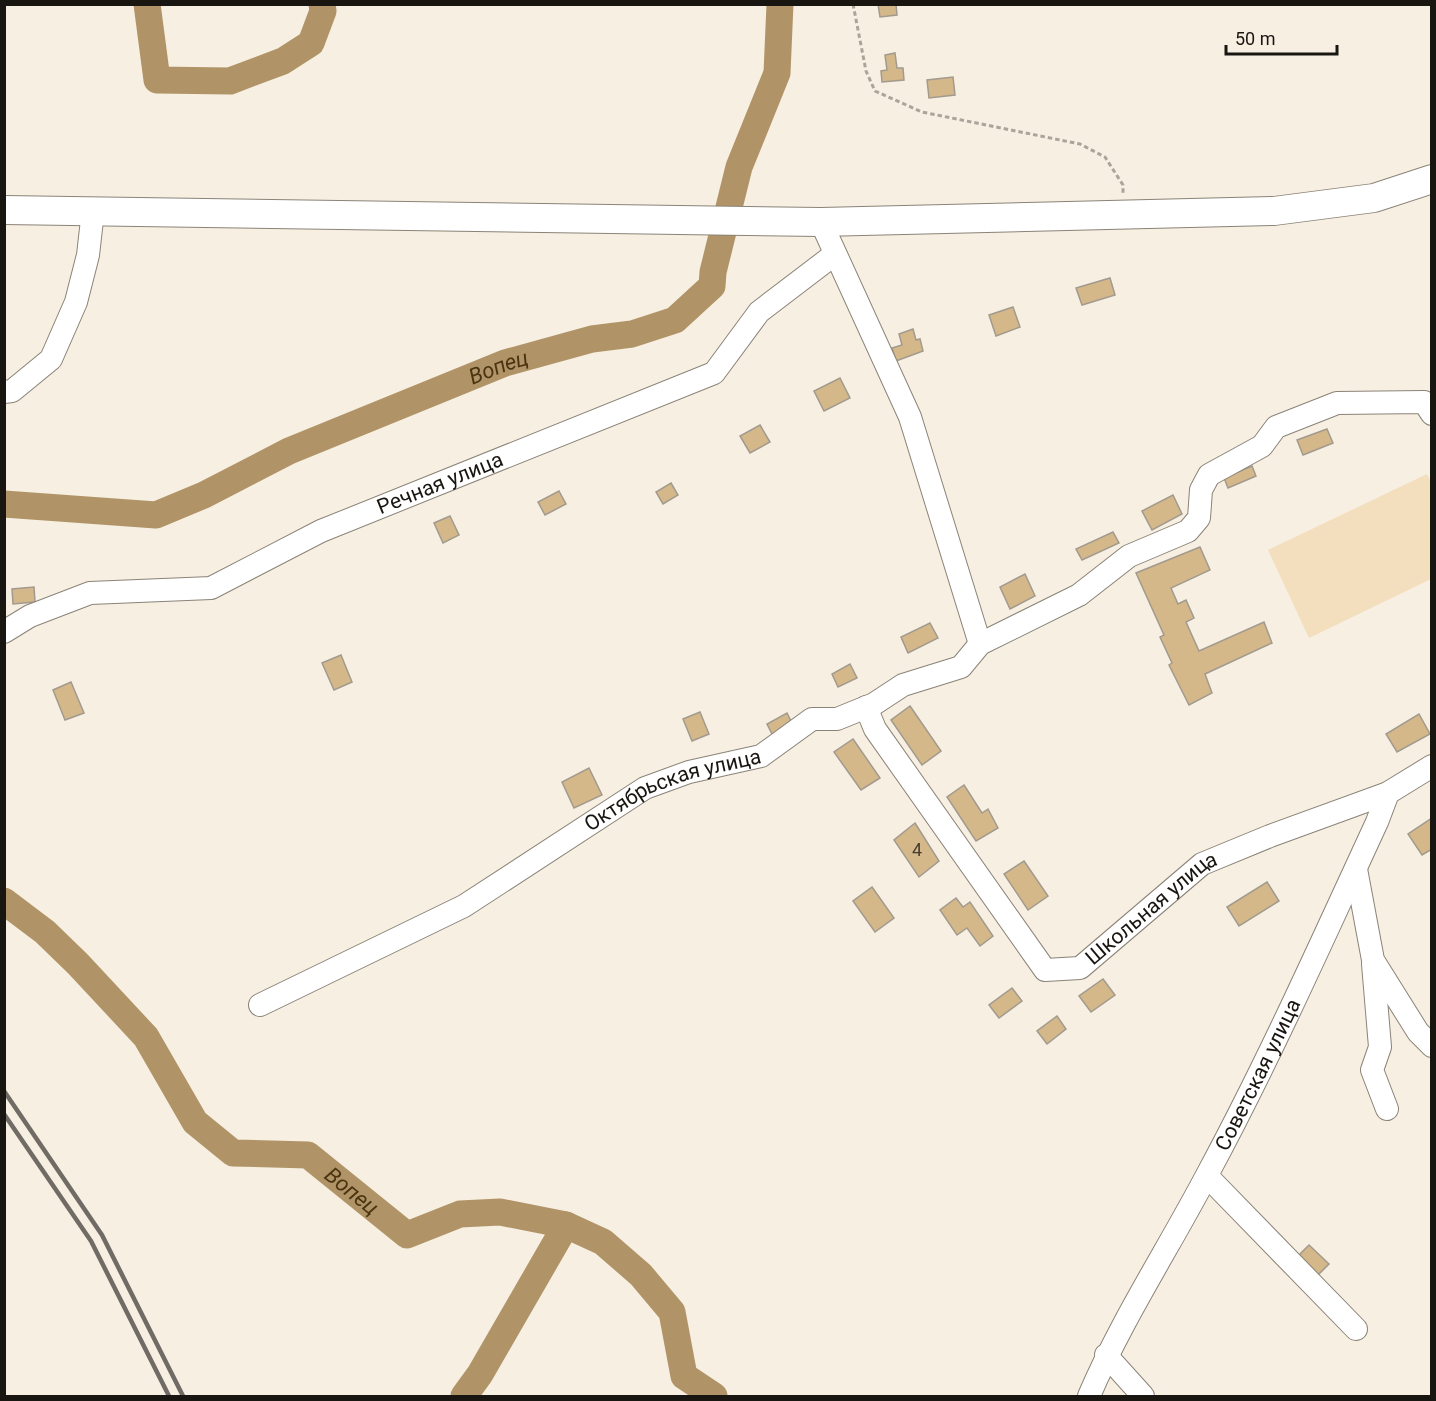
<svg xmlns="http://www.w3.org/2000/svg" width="1436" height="1401" font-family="Roboto,sans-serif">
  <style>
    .green { fill: #f3debe }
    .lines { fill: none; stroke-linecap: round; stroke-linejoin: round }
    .river { stroke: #b09467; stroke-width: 27 }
    .building { fill: #d4b889; stroke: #a29a8e; stroke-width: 1.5 }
    .minor-casing { stroke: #8a8377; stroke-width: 24 }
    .major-casing { stroke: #8a8377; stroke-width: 30 }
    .path { stroke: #aaa49a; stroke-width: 3; stroke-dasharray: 4.5 3; stroke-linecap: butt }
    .minor { stroke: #fff; stroke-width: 22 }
    .major { stroke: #fff; stroke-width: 28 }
    .rail { stroke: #706b64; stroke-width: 4.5 }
    .labels { text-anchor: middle; stroke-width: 5; stroke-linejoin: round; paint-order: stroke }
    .number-label { font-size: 18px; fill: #483e30 }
    .street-label { font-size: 21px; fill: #191612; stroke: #f7efe2 }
    .water-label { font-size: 22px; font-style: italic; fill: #4a3510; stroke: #f7efe2 }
  </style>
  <rect width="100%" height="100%" fill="#f7efe2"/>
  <!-- green -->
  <path class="green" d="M1427,474L1432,484L1431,579L1309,638L1268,550Z"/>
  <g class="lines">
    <!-- river -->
    <g class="river">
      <path d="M147,4L157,80L230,81L283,61L311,43L323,11L322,4"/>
      <path id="s1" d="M4,504L156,515L204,495L289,451L505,363L592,339L632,334L675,320L712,286L713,272L739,167L777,73L780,4"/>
      <path id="s2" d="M4,901L45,932L78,964L146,1037L195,1122L233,1153L308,1155L407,1235L460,1214L500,1212L566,1225L603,1242L641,1275L672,1312L684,1376L714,1396"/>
      <path d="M464,1396L480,1374L566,1225"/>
    </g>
  </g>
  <!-- building -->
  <g class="building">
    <path d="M878,4H896L897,15L880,17Z"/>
    <path d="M895,53L897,68H903L904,80L882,82L881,71L887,70L885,55Z"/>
    <path d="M953,77L955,95L929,98L927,80Z"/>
    <path d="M1110,278L1115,295L1082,305L1076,288Z"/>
    <path d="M1013,307L1020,327L996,336L989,315Z"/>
    <path d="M913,329L916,340L920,339L923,351L896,361L892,348L902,345L899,334Z"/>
    <path d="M840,378L850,398L824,411L814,391Z"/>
    <path d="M760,425L770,442L750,453L740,436Z"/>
    <path d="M1327,429L1333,443L1303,455L1297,440Z"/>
    <path d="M1252,466L1256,476L1228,488L1224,478Z"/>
    <path d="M671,483L678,495L663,504L656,492Z"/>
    <path d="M559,491L566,504L545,515L538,502Z"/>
    <path d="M1173,495L1182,514L1152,530L1142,511Z"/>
    <path d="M450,516L459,535L443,543L434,523Z"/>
    <path d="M1113,532L1119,543L1082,560L1076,549Z"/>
    <path d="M1200,547L1210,570L1171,588L1178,604L1186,600L1194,618L1186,622L1199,651L1264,622L1272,643L1205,674L1212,693L1189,705L1169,665L1172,663L1160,637L1164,635L1136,573Z"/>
    <path d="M1025,574L1035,596L1010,609L1000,587Z"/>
    <path d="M34,587L35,602L13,604L12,589Z"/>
    <path d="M930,623L938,638L908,653L901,637Z"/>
    <path d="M341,655L352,682L334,690L322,663Z"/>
    <path d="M850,664L857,678L838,687L832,674Z"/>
    <path d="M71,682L84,713L65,720L53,690Z"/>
    <path d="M910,706L941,751L922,765L891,720Z"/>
    <path d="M700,712L709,734L692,741L683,719Z"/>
    <path d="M787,713L793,725L773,736L767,724Z"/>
    <path d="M1419,714L1430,734L1397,752L1386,734Z"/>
    <path d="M853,739L880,778L861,790L834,752Z"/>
    <path d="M589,768L602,795L574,808L562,782Z"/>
    <path d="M964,785L982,813L988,809L998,828L976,841L947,797Z"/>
    <path d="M1432,818V849L1422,855L1408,834Z"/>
    <path d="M915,823L939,861L919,877L894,840Z"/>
    <path d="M1024,861L1048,896L1028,910L1004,874Z"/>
    <path d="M1267,882L1279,901L1239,926L1227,907Z"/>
    <path d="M872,887L894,918L875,932L853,901Z"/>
    <path d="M956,898L963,907L970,902L993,936L980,946L967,928L957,935L940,910Z"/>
    <path d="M1103,979L1115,995L1091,1012L1079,996Z"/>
    <path d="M1012,988L1022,1001L999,1018L989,1005Z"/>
    <path d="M1057,1016L1066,1029L1047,1044L1037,1031Z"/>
    <path d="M1309,1245L1329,1264L1317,1276L1298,1256Z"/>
  </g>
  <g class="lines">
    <!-- minor casing -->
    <g class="minor-casing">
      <g id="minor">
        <path d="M821,222L910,417L980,644"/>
        <path d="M4,392L12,391L51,359L76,302L88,255L93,211"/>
        <path id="s3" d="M4,632L30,616L90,593L211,588L321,531L714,373L759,312L835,254"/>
        <path id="s4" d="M866,707L875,729L1045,970L1080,968L1202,864L1270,836L1388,793"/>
        <path d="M1356,869L1373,960L1418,1032L1432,1046"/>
        <path d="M1373,964L1380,1047L1372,1070L1387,1109"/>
        <path id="s5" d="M260,1005L464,906L645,788L689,772L761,756L812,719H837L874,704L903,685L961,667L980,644L1079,595L1129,556L1188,531L1199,518L1201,490L1209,475L1262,446L1276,427L1337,403L1424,402L1432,414"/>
        <path d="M1207,1176L1356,1329"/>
        <path d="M1106,1355L1143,1396"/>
        <path id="s6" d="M1089,1396C1122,1319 1168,1249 1207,1175C1269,1060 1322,941 1377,822L1388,793L1432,766"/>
      </g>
    </g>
    <!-- major casing -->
    <g class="major-casing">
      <path id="major" d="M4,210L821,222L1274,211L1374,198L1432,179"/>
    </g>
    <!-- path -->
    <path class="path" d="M853,4L866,71L875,91L922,112L1080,144L1105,157L1123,185V194"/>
    <!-- minor -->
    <use href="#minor" class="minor"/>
    <!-- major -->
    <use href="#major" class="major"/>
    <!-- rail -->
    <g class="rail">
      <path d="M4,1091L102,1235L183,1396"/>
      <path d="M4,1114L91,1241L169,1396"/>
    </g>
  </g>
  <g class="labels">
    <!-- number labels -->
    <g class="number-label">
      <text x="917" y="856">4</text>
    </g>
    <!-- street labels -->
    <g class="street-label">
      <text dy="7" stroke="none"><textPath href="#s3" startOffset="468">Речная улица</textPath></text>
      <text dy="7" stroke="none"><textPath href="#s5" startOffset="468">Октябрьская улица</textPath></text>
      <text dy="7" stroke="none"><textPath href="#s4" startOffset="447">Школьная улица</textPath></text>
      <text dy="7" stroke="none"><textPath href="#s6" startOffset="363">Советская улица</textPath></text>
    </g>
    <!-- water labels -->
    <g class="water-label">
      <text dy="8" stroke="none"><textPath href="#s1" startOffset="526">Вопец</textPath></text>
      <text dy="8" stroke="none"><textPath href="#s2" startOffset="476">Вопец</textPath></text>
    </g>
  </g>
  <!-- border -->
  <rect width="1436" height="1401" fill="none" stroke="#191612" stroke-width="12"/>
  <!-- scale -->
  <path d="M1226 45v9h111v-9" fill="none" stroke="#191612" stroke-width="3"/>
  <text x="1235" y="45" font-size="18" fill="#191612" stroke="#f7efe2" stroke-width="4.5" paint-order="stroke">50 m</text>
</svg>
